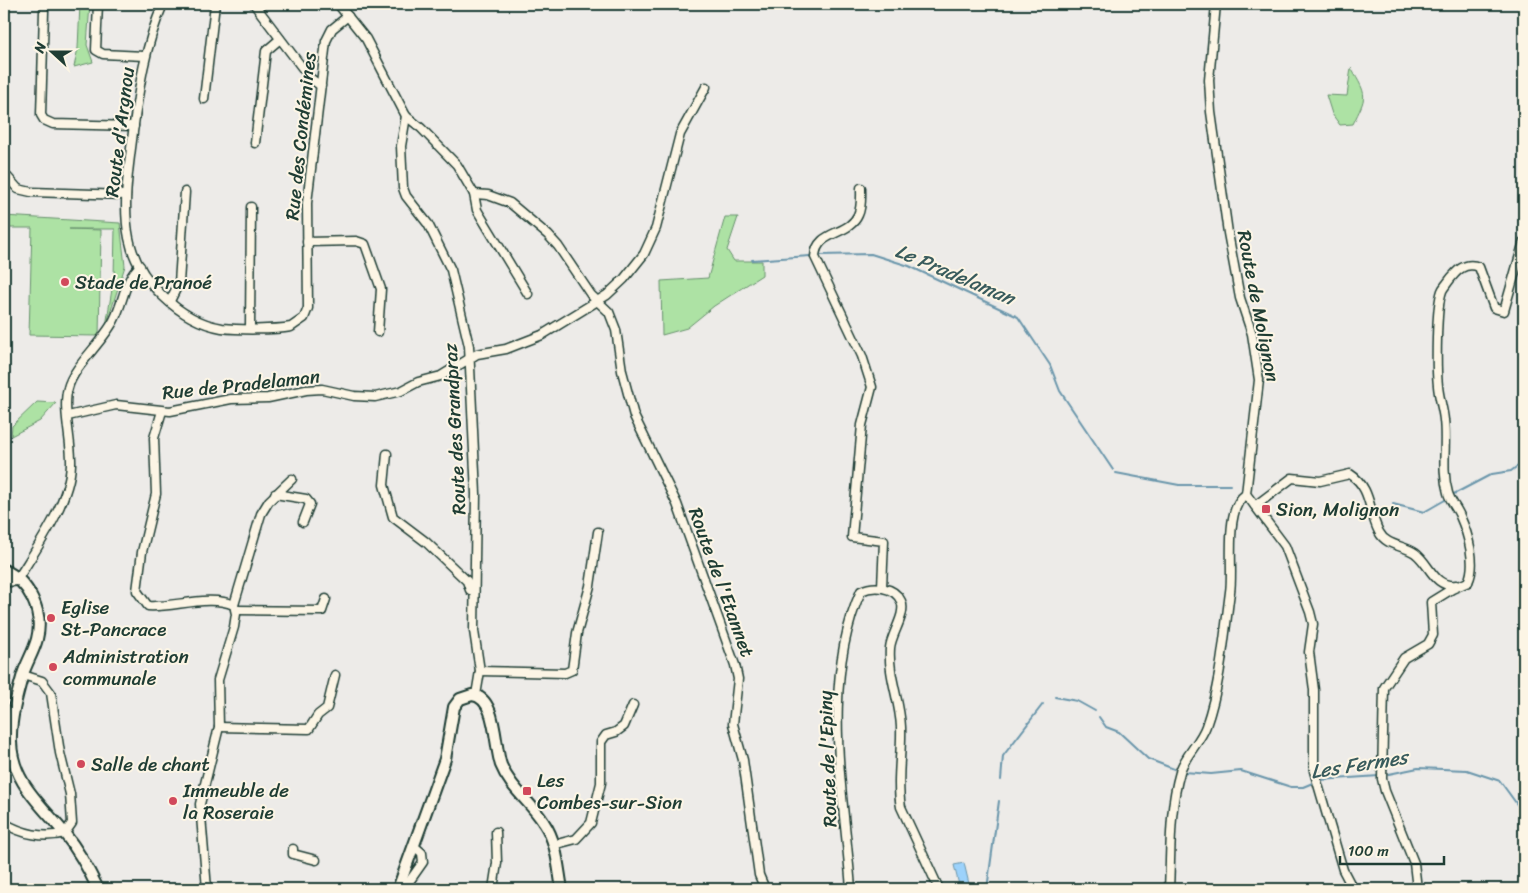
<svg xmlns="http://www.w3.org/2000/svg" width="1528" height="893" font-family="Sriracha,sans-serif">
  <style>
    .green { fill: #ade2a4; stroke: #66906c }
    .water { fill: #9cd2fb; stroke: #6a96ab }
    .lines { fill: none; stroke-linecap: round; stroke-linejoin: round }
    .stream { stroke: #6a96ab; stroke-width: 2 }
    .minor-casing { stroke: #1f3d34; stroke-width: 11 }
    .tertiary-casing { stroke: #1f3d34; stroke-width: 14 }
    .minor { stroke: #fcf5e5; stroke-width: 8 }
    .tertiary { stroke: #fcf5e5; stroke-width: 10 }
    .poi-dot { fill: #d1495b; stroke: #fcf5e5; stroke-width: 2 }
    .labels { text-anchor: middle; stroke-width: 4; stroke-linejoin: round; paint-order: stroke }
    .street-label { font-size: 19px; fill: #1f3d34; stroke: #fcf5e5 }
    .poi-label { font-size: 19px; fill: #1f3d34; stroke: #fcf5e5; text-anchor: start }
    .water-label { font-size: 20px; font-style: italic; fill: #385b5c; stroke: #fcf5e5 }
  </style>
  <rect width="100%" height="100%" fill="#edebe8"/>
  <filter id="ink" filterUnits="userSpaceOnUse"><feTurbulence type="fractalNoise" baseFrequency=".02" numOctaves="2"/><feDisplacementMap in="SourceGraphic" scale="10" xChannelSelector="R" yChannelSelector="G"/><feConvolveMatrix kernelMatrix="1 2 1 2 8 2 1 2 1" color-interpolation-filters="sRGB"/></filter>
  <g filter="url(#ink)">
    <!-- green -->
    <g class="green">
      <path d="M80,4H90L87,45L93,62L74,67L78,48Z"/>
      <path d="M1351,68C1368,97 1367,95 1353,124L1340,125L1332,114L1326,95L1347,96Z"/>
      <path d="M4,216L120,223L125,266L106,326L114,277L115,229H69L101,230L99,336L29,335L32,228H7L4,238Z"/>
      <path d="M725,217H738L727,250L734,261H762V275L714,306L687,328L662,335L661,281L708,278Z"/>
      <path d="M37,402L56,403L40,421L11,436L12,426Z"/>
    </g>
    <!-- water -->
    <path class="water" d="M964,863L970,888L960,889L954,865Z"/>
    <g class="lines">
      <!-- stream -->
      <g class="stream">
        <path d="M820,255L871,254L909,266L1018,317L1050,365L1060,391L1113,470"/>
        <path d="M752,260L810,256"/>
        <path d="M1116,473L1179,485H1230"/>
        <path d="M1452,495L1492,474L1511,471L1524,461"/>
        <path d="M1393,504L1424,512L1445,500"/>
        <path d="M1055,697L1077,701L1095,711"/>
        <path d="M1099,717L1106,727L1119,732L1148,759L1174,769"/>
        <path d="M1184,772L1211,774L1241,771L1291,787H1303L1315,782"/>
        <path d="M1384,775L1418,768L1467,770L1500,781L1524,814"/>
        <path d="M1001,780L1003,756L1043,704"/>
        <path d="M1320,780L1379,776"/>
        <path d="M987,889L999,801"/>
      </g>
      <!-- minor casing -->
      <g class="minor-casing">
        <g id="minor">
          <path d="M98,4L96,50L103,54L144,56"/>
          <path d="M163,4C145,46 139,87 133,132C129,167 122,203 129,238C137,280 180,321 222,328C239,330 274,330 291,327L304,318L308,308L307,203L326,41L332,29L348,16"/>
          <path d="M254,4L310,78L321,86"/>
          <path d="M338,4L366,39L406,116L421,128L457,165L474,194L488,195L510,203L548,235L558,246L591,295L609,312L616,330L622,371L634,416L677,504L735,665L738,679L733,724L743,760L759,875L765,889"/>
          <path d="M1216,4L1209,80L1211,112L1228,233L1240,298L1252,334L1259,380L1246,494L1285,546L1310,612L1313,624L1309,652L1314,690V771L1343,870L1353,889"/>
          <path d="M44,11L41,115L44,120L53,124L134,126"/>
          <path d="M204,99L215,4"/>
          <path d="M406,116L401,146L403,188L406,196L428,224L451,270L469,346L476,494L474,631L480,671L476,695"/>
          <path d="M255,143L266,51L280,39"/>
          <path d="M4,173L18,189L31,192L126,195"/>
          <path d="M861,188C861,196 862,207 858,215C849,236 816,230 815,257L862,356L872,387L862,425L852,537L884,541L882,587"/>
          <path d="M474,194L477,210L528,294"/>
          <path d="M307,242L356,241L365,244L381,289L378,332"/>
          <path d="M170,301L179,283L185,192"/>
          <path d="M250,328L251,207"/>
          <path d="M162,411L154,438L156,494L142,552L137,591L148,606C173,608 209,594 234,605L236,614L234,627L218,680L219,727L200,804L207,889"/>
          <path d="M68,416L116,405L170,411L231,399L268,398L306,390L322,389L354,396L375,397L401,391L418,382L441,376L477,354L506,349L542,335L607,295L624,279L644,254L656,228L680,134L706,87"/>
          <path d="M387,454L384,485L393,517L426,542L467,581L470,590L474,592"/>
          <path d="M275,494L306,499L310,504L303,522"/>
          <path d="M1255,506L1292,478L1320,481L1350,474C1372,488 1368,511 1379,532C1386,546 1403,545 1415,553C1430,564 1434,588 1456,585"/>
          <path d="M17,580C36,549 70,502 71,464C72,442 62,408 68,388C73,367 103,342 114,320C124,301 124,280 140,266"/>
          <path d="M1468,582C1477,564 1468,534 1460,516C1457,508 1450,501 1448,493C1441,469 1447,444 1444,420C1443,409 1439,398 1438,386C1436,368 1436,307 1442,291C1443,288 1446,285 1448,282C1456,271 1465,261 1479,267L1494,308L1504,311L1524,241"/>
          <path d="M234,605L261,514L269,501L292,479"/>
          <path d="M236,610L322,611L326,599"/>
          <path d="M480,671L565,673L572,670L577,633L590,586L598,532"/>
          <path d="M219,727L309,729L318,715L327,708L335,675"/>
          <path d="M4,823C22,834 44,839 65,833L72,823L70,794L60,753L51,693L42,681L23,675"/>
          <path d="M553,845L576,839L591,823L601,783V742L606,735L616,732L624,726L633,705"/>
          <path d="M293,849V854L316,860"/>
          <path d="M404,889L423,862L422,853L414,846"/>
          <path d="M493,889L497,863L496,832"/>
          <path d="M851,889C844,793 820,683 861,591C873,585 894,586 901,601C907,614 891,634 890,648C888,676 900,701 901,727C902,754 896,781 901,807L939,889"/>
          <path d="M1169,889C1171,850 1169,810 1180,772C1184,756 1200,743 1206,726C1221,683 1224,637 1230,592C1234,568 1223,509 1246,494"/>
          <path d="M1417,889L1414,863L1385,791L1382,779L1384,688L1404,658L1428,644L1433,635L1431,602L1452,589L1468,582"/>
        </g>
      </g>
      <!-- tertiary casing -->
      <g class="tertiary-casing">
        <g id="tertiary">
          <path d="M4,570C29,581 44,612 37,639C34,651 27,662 23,674C17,695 10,720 11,742C12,782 41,804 65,834C78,850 89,870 98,889"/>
          <path d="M4,581L17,580"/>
          <path d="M398,889L445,759L454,707L460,699L472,695C497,697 494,746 501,765C510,788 531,802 544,823C557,842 558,867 562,889"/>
        </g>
      </g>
      <!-- minor -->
      <use href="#minor" class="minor"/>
      <!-- tertiary -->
      <use href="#tertiary" class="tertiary"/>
    </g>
  </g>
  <!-- markers -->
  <g class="poi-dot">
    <circle cx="65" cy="282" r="5"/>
    <rect x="1261" y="504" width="10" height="10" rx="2.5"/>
    <circle cx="51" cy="618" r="5"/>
    <circle cx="53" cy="667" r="5"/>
    <circle cx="81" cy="764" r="5"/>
    <rect x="522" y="786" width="10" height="10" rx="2.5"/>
    <circle cx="173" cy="801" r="5"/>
  </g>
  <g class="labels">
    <!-- street labels -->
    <g class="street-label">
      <text transform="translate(119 132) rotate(-83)" y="7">Route d'Argnou</text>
      <text transform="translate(300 136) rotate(-84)" y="7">Rue des Condémines</text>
      <text transform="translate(1259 306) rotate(79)" y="7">Route de Molignon</text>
      <text transform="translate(241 384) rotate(-6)" y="7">Rue de Pradelaman</text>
      <text transform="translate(454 429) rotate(-93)" y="7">Route des Grandpraz</text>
      <text transform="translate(722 582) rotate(70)" y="7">Route de l'Etannet</text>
      <text transform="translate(827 759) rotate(-92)" y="7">Route de l'Epiny</text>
    </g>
    <!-- poi labels -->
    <g class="poi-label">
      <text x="75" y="289">Stade de Pranoé</text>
      <text x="1276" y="516">Sion, Molignon</text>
      <text x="61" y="614">Eglise<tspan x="61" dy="22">St-Pancrace</tspan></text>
      <text x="63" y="663">Administration<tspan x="63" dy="22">communale</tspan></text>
      <text x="91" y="771">Salle de chant</text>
      <text x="537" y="787">Les<tspan x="537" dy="22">Combes-sur-Sion</tspan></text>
      <text x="183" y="797">Immeuble de<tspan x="183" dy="22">la Roseraie</tspan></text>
    </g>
    <!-- water labels -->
    <g class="water-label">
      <text transform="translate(955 274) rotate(23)" y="7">Le Pradelaman</text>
      <text transform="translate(1359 764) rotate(-9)" y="7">Les Fermes</text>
    </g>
  </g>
  <!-- margin -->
  <rect width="1528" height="893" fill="none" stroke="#fcf5e5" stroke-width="20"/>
  <rect x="10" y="10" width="1508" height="873" fill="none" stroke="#1f3d34" stroke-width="2" filter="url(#ink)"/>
  <!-- north arrow -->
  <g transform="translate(52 52) rotate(291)" stroke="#fcf5e5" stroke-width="4" paint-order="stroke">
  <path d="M0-4L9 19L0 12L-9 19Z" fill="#1f3d34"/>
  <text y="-8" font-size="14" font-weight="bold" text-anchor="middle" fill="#1f3d34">N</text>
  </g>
  <!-- scale -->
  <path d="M1340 856v8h104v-8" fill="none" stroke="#1f3d34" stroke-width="2.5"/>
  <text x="1348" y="856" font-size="15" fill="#1f3d34" stroke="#fcf5e5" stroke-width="4" paint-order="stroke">100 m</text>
</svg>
